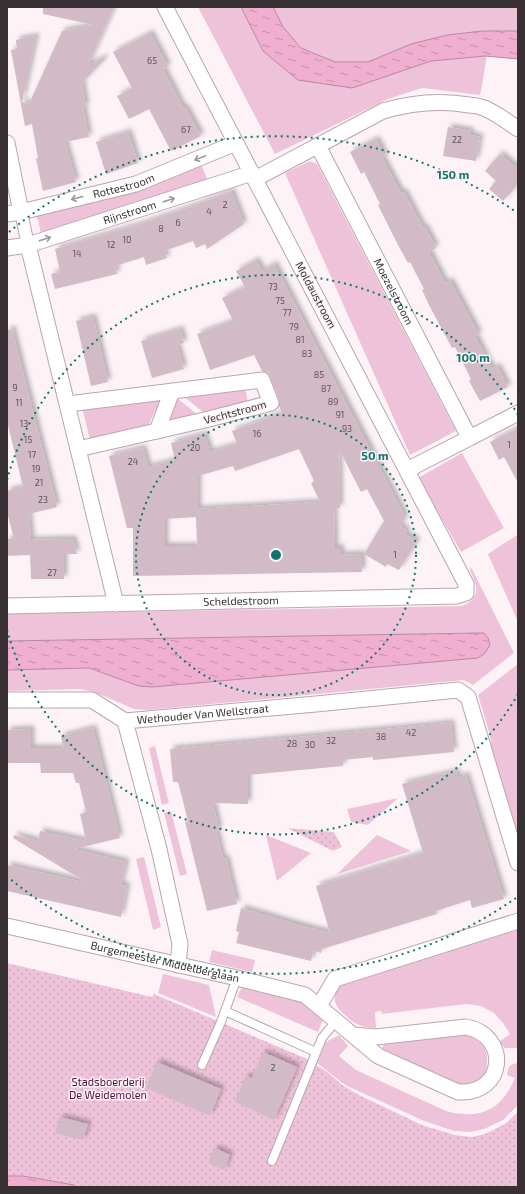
<svg xmlns="http://www.w3.org/2000/svg" width="525" height="1194" font-family="'Exo 2',sans-serif">
  <style>
    .green { fill: #eec3d9 }
    .park { fill: url(#park-dots) }
    .water { fill: url(#water-ripples); stroke: #b989a1 }
    .building { fill: #d2bac6; fill-rule: evenodd; filter: url(#shadow) }
    .lines { fill: none; stroke-linecap: round; stroke-linejoin: round }
    .service-casing { stroke: #bba4b0; stroke-width: 10 }
    .pedestrian-casing { stroke: #bba4b0; stroke-width: 14 }
    .minor-casing { stroke: #bba4b0; stroke-width: 17 }
    .service { stroke: #fff; stroke-width: 8 }
    .pedestrian { stroke: #fff; stroke-width: 12 }
    .minor { stroke: #fff; stroke-width: 15 }
    .oneway { stroke: #9c989a }
    .ring { fill: none; stroke: #0f766e; stroke-width: 2; stroke-dasharray: 2 4 }
    .labels { text-anchor: middle; stroke-width: 3; stroke-linejoin: round; paint-order: stroke }
    .number-label { font-size: 9px; fill: #5f5258 }
    .street-label { font-size: 11px; fill: #393034; stroke: #fdf3f7 }
    .park-label { font-size: 11px; fill: #570e3d; stroke: #fdf3f7 }
    .centre { fill: #0f766e; stroke: #fdf3f7; stroke-width: 2 }
    .ring-label { font-size: 12px; text-anchor: middle; font-weight: bold; fill: #0f766e; stroke: #fdf3f7; stroke-width: 3; stroke-linejoin: round; paint-order: stroke }
  </style>
  <defs>
    <pattern id="park-dots" width="8" height="8" patternUnits="userSpaceOnUse"><rect width="8" height="8" fill="#eec3d9"/><path d="M2 2h.1M6 6h.1" fill="none" stroke="#cda8bb" stroke-width="1.8" stroke-linecap="round"/></pattern>
    <pattern id="water-ripples" width="26" height="14" patternUnits="userSpaceOnUse"><rect width="26" height="14" fill="#f0afd0"/><path d="M2 4q2-2 4 0t4 0M15 11q2-2 4 0t4 0" fill="none" stroke="#c38faa"/></pattern>
    <filter id="shadow"><feDropShadow dx="3.5" dy="-3.5" stdDeviation="2" flood-color="#0004"/></filter>
  </defs>
  <rect width="100%" height="100%" fill="#fdf3f7"/>
  <!-- green -->
  <g class="green">
    <path d="M198,7H518V31H491C486,53 485,74 480,95L422,88L388,99L275,154Z"/>
    <path d="M310,161L317,164L456,431L410,455L285,173Z"/>
    <path d="M201,164L208,181L41,234L38,219L35,216Z"/>
    <path d="M245,386L248,404L205,414L181,394Z"/>
    <path d="M162,397L148,426L90,440L82,407Z"/>
    <path d="M177,398L198,415L169,422Z"/>
    <path d="M462,453L504,528L461,552L418,478Z"/>
    <path d="M517,535L518,536V622L488,554Z"/>
    <path d="M471,567L514,653L473,685L464,680L148,710L134,709L99,694L81,689L7,691V670L89,668L139,686L484,633L7,641V614L462,606C482,598 477,585 470,570Z"/>
    <path d="M518,664V835L491,746L490,735L478,695Z"/>
    <path d="M155,746L169,803L162,805L149,748Z"/>
    <path d="M398,798L368,825L351,822L347,809Z"/>
    <path d="M171,811L187,874L180,876L164,813Z"/>
    <path d="M266,835L311,853L277,881Z"/>
    <path d="M377,835L411,851L337,874Z"/>
    <path d="M144,857L161,927L153,930L136,859Z"/>
    <path d="M518,930V1048H505L499,1042L510,1034L503,1023L494,1013L481,1006L466,1004L382,1014L381,1011L375,1012L376,1028C363,1028 354,1024 345,1015C334,1005 331,999 340,985Z"/>
    <path d="M212,950L255,960L252,972L209,962Z"/>
    <path d="M163,974L209,985L216,1017L158,993Z"/>
    <path d="M242,987L290,998L302,1003L323,1019L318,1032L237,997Z"/>
    <path d="M468,1034C484,1042 490,1052 486,1070C485,1073 483,1078 480,1081C475,1084 467,1084 461,1085L383,1049L382,1047L386,1043Z"/>
    <path d="M339,1035L348,1046L339,1056L356,1070L446,1111C479,1120 501,1111 515,1078L507,1075C508,1066 509,1065 518,1063V1105L503,1120L484,1129L471,1132L454,1131L424,1121L345,1085L317,1063L326,1042Z"/>
  </g>
  <!-- park -->
  <g class="park">
    <path d="M287,828L334,832L342,847L333,851Z"/>
    <path d="M7,963L152,997L154,994L305,1058L327,1072L342,1085L359,1095L422,1125L455,1135L472,1137L485,1134L505,1124L518,1112V1187H76L74,1185L23,1176H7Z"/>
  </g>
  <!-- water -->
  <g class="water">
    <path d="M241,7H273L283,27L301,48L335,62H368L411,44L447,35L482,31H518V59L485,56L431,61L352,88L298,80L263,51Z"/>
    <path d="M478,633H484L488,638L490,645L485,653L478,658L152,687L139,686L89,668L7,670V641Z"/>
    <path d="M7,1176H23L74,1185L76,1187H7Z"/>
  </g>
  <!-- building -->
  <g class="building">
    <path d="M43,7H114L88,65L104,57L105,59L82,83L86,107H83L89,137L65,142L76,182L43,191L36,159L38,158L32,124L25,126L11,50L17,49L16,40L36,36L22,102L29,104L62,31L94,25L43,14Z"/>
    <path d="M150,33L168,67L163,69L183,108L185,107L201,136L171,151L149,109L129,119L117,96L132,88L113,52Z"/>
    <path d="M448,127L471,131L470,135L480,137L476,161L443,156Z"/>
    <path d="M128,132L138,163L106,174L96,142Z"/>
    <path d="M376,139L385,156L382,158L401,193L404,192L423,228L425,227L436,248L429,252L445,283L450,281L479,335L475,336L492,369L497,366L508,387L480,401L469,381L471,379L455,347L452,348L430,307L422,290L424,289L410,262L408,263L398,245L378,205L380,204L364,172L361,174L350,152Z"/>
    <path d="M500,154L518,169V184L503,201L489,189L496,181L485,171Z"/>
    <path d="M231,191L244,224L207,249L205,244L196,248L193,241L164,251L167,258L146,265L144,257L115,266L117,274L55,289L51,274L60,272L55,249L141,224L196,205Z"/>
    <path d="M256,260L262,271L274,264L405,517L400,526L407,531L405,534L417,541L399,570L387,564L386,567L364,554L384,521L367,489L361,492L339,449L340,508H334L335,548H341V555L362,554V572L133,576V528H127L109,456L143,448L148,467L175,460L171,443L204,434L210,452L237,444L232,431L282,413L279,406V400L270,377L268,373L262,371L254,355L210,370L197,334L233,321L222,298L245,287L236,271ZM299,449L314,481L311,483L320,502L198,509V476L233,466L235,471ZM196,517L197,546H165V519Z"/>
    <path d="M93,317L108,382L91,386L76,321Z"/>
    <path d="M12,329L57,507L29,514L31,540L73,539L77,554H64V579H31L30,555L7,556V539H14L7,512V491L23,487L7,421V330Z"/>
    <path d="M180,329L184,343L177,345L184,369L152,378L141,341Z"/>
    <path d="M518,428V483L504,457L499,460L490,442Z"/>
    <path d="M451,723L454,752L373,760V757L343,760V766L248,775V804L213,803L219,830L216,831L223,859L226,858L237,904L207,911L185,822L188,821L178,782H173L170,749Z"/>
    <path d="M93,728L120,838L74,849L126,862L121,885L127,886L121,917L7,891V865L87,883L13,838L14,835L38,841L40,831L86,841L80,814L86,812L79,783H76L73,773H41L40,763H7V730L31,729V748H63L61,736Z"/>
    <path d="M456,771L457,778L466,775L504,899L472,908L470,900L436,911L437,914L322,949L321,953L313,951L311,961L236,943L239,932L236,931L241,908L302,926L330,933L316,886L423,853L402,784Z"/>
    <path d="M263,1052L297,1067L274,1120L235,1102L246,1076L252,1078Z"/>
    <path d="M157,1062L221,1089L210,1116L146,1088Z"/>
    <path d="M60,1117L88,1124L83,1140L55,1133Z"/>
    <path d="M215,1148L230,1155L224,1170L208,1163Z"/>
  </g>
  <g class="lines">
    <!-- service casing -->
    <g class="service-casing">
      <g id="service">
        <path d="M225,1011L316,1052"/>
        <path d="M202,1065L221,1022L237,978"/>
        <path d="M272,1161L322,1038L336,1021"/>
      </g>
    </g>
    <!-- pedestrian casing -->
    <g class="pedestrian-casing">
      <path id="pedestrian" d="M21,212L28,245"/>
    </g>
    <!-- minor casing -->
    <g class="minor-casing">
      <g id="minor">
        <path d="M7,143L21,212"/>
        <path id="s1" d="M318,146L469,437"/>
        <path d="M255,179L383,111C410,103 440,100 469,105C473,105 479,106 484,108C496,113 507,121 518,129"/>
        <path id="s2" d="M7,214L21,212L136,184L236,143"/>
        <path d="M28,245L116,604"/>
        <path id="s3" d="M7,248L28,245L252,173"/>
        <path d="M68,404L262,380L271,403L209,419L78,449"/>
        <path d="M157,431L172,391"/>
        <path d="M407,470L518,413"/>
        <path id="s4" d="M7,606L457,596L466,593V584L165,7"/>
        <path d="M7,700H92L125,721"/>
        <path id="s5" d="M7,926L237,978L305,995L378,1056L458,1092C506,1095 510,1035 466,1027L376,1037L353,1035"/>
        <path id="s6" d="M178,965L180,944L159,849L125,721L316,704L458,690L468,697L518,863"/>
        <path d="M319,1006L335,979L518,921"/>
      </g>
    </g>
    <!-- service -->
    <use href="#service" class="service"/>
    <!-- pedestrian -->
    <use href="#pedestrian" class="pedestrian"/>
    <!-- minor -->
    <use href="#minor" class="minor"/>
  </g>
  <!-- one-way arrows -->
  <defs><path id="oneway-shaft" d="M-6 0H5M1.5-3L5.5 0L1.5 3" fill="none" stroke-width="1.6" stroke-linecap="round" stroke-linejoin="round"/></defs>
  <g class="oneway">
    <use href="#oneway-shaft" transform="translate(200 158) rotate(158)"/>
    <use href="#oneway-shaft" transform="translate(77 198) rotate(166)"/>
    <use href="#oneway-shaft" transform="translate(169 200) rotate(-18)"/>
    <use href="#oneway-shaft" transform="translate(45 239) rotate(-18)"/>
  </g>
  <!-- distance rings -->
  <g class="ring">
    <circle cx="276" cy="555" r="140"/>
    <path d="M518 694A279 279 0 0 1 7 630M7 480A279 279 0 0 1 518 415"/>
    <path d="M516 898A419 419 0 0 1 9 878M9 232A419 419 0 0 1 516 212"/>
  </g>
  <g class="labels">
    <!-- number labels -->
    <g class="number-label">
      <text x="152" y="64">65</text>
      <text x="186" y="133">67</text>
      <text x="457" y="143">22</text>
      <text x="225" y="208">2</text>
      <text x="209" y="215">4</text>
      <text x="178" y="226">6</text>
      <text x="161" y="232">8</text>
      <text x="127" y="243">10</text>
      <text x="111" y="248">12</text>
      <text x="77" y="257">14</text>
      <text x="273" y="290">73</text>
      <text x="280" y="304">75</text>
      <text x="287" y="316">77</text>
      <text x="294" y="330">79</text>
      <text x="300" y="343">81</text>
      <text x="307" y="357">83</text>
      <text x="319" y="378">85</text>
      <text x="15" y="391">9</text>
      <text x="326" y="392">87</text>
      <text x="333" y="405">89</text>
      <text x="19" y="406">11</text>
      <text x="340" y="418">91</text>
      <text x="24" y="427">13</text>
      <text x="347" y="432">93</text>
      <text x="257" y="437">16</text>
      <text x="28" y="443">15</text>
      <text x="509" y="448">1</text>
      <text x="195" y="451">20</text>
      <text x="32" y="458">17</text>
      <text x="133" y="465">24</text>
      <text x="36" y="472">19</text>
      <text x="39" y="486">21</text>
      <text x="43" y="503">23</text>
      <text x="395" y="558">1</text>
      <text x="52" y="576">27</text>
      <text x="411" y="736">42</text>
      <text x="381" y="740">38</text>
      <text x="331" y="744">32</text>
      <text x="292" y="747">28</text>
      <text x="310" y="748">30</text>
      <text x="273" y="1071">2</text>
    </g>
    <!-- street labels -->
    <g class="street-label">
      <text dy="4" stroke="none"><textPath href="#s2" startOffset="120">Rottestroom</textPath></text>
      <text dy="4" stroke="none"><textPath href="#s3" startOffset="128">Rijnstroom</textPath></text>
      <text dy="4" stroke="none"><textPath href="#s1" startOffset="164">Moezelstroom</textPath></text>
      <text transform="translate(316 295) rotate(62)" y="4">Moldaustroom</text>
      <text transform="translate(235 412) rotate(-15)" y="4">Vechtstroom</text>
      <text dy="4" stroke="none"><textPath href="#s4" startOffset="234">Scheldestroom</textPath></text>
      <text dy="4" stroke="none"><textPath href="#s6" startOffset="329">Wethouder Van Wellstraat</textPath></text>
      <text dy="4" stroke="none"><textPath href="#s5" startOffset="162">Burgemeester Middelberglaan</textPath></text>
    </g>
    <!-- park labels -->
    <g class="park-label">
      <text x="108" y="1086">Stadsboerderij<tspan x="108" dy="13">De Weidemolen</tspan></text>
    </g>
  </g>
  <circle cx="276" cy="555" r="6" class="centre"/>
  <g class="ring-label">
    <text x="453" y="179">150 m</text>
    <text x="473" y="362">100 m</text>
    <text x="375" y="460">50 m</text>
  </g>
  <!-- border -->
  <rect width="525" height="1194" fill="none" stroke="#393034" stroke-width="16"/>
</svg>
